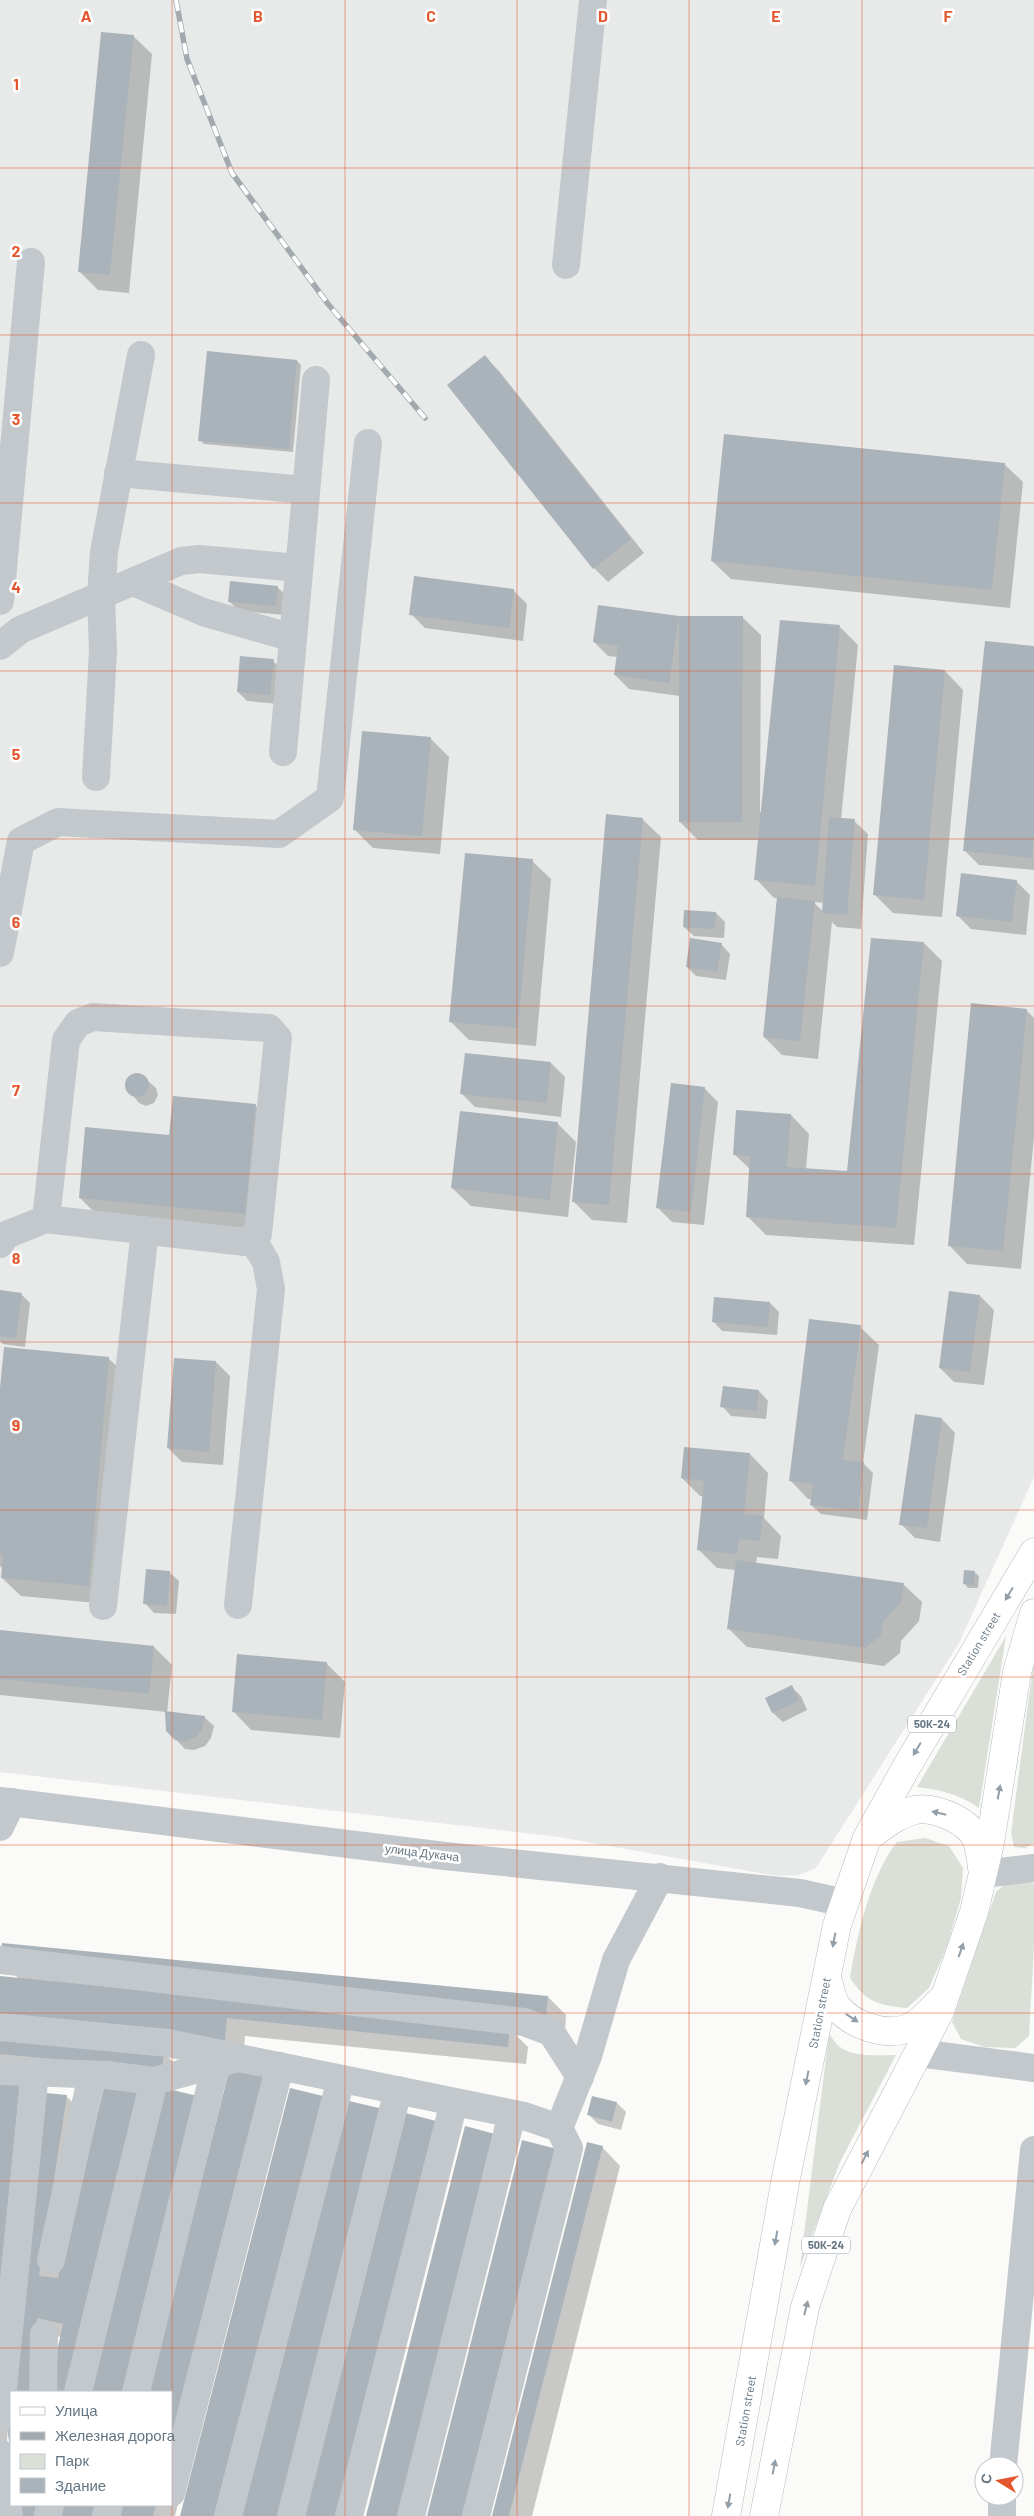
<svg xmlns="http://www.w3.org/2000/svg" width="1034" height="2516" font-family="Barlow,sans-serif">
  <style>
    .built { fill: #e8e9e9 }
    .green { fill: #dadfd7 }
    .shadow { fill: #0003; fill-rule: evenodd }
    .building { fill: #aab3b9 }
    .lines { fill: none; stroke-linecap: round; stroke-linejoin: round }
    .major-casing { stroke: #b5babe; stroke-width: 29 }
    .minor { stroke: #c3c8cc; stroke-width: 28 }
    .major { stroke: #fff; stroke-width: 28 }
    .rail-casing { stroke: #a2aab0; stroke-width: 5.5 }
    .rail { stroke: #fff; stroke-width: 4; stroke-dasharray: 11; stroke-linecap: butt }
    .oneway { fill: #939fa8 }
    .grid { fill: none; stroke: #e4572e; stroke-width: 1; stroke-opacity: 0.55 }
    .labels { text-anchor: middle; stroke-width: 5; stroke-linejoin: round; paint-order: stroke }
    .shield { fill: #fff; stroke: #939fa8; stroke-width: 1 }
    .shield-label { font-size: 11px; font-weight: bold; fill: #657683 }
    .street-label { font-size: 12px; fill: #657683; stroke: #fff }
    .grid-label { font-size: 16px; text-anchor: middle; font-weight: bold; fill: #e4572e; stroke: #fff; stroke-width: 5; stroke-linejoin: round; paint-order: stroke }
  </style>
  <rect width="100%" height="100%" fill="#fafaf8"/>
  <!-- built -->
  <path class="built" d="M0,0H1034V1477L959,1643L816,1868L799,1875L777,1876L559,1837L0,1772Z"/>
  <!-- green -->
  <g class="green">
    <path d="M1006,1636L979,1808C959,1794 941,1790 917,1787Z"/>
    <path d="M1034,1659V1844L1025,1848L1014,1847L1011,1833Z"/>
    <path d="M925,1838L949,1846L963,1868L961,1898L947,1946L929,1988L907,2008C878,2005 867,2003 850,1978C857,1934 870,1877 897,1842Z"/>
    <path d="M1012,1878H1030L1034,1885V1947L1029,2036L1015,2048L984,2047L961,2039L952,2022L996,1892Z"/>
    <path d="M829,2034C832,2038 836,2044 840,2047C855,2058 879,2055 896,2055L840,2162L800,2267Z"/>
  </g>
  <!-- shadow -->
  <g class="shadow">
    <path d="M133,36L152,54L129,293L98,290L79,271Z"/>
    <path d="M485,357L499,371L644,553L608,582L594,568Z"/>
    <path d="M297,361L301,365L293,452L204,444L200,440Z"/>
    <path d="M1004,464L1023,482L1010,608L731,579L712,561Z"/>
    <path d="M277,587L287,596L285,615L239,611L230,602Z"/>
    <path d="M513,590L527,604L523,641L425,628L411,614Z"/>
    <path d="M678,617H742L761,635L760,812H762L840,627L858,645L841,820L854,821L868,834L861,929L837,927L832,922L818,1059L782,1055L764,1037L778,898H774L756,879L759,840H698L680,822V696L629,689L615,675L618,657L608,656L594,642ZM813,902L824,903V912Z"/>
    <path d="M1034,647V870L979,865L965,851Z"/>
    <path d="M273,661L282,670L279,704L247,701L238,692Z"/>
    <path d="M945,671L963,690L942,917L893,913L874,894Z"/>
    <path d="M430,738L449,757L440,854L373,848L355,830Z"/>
    <path d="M642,819L661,837L627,1223L592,1220L574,1202Z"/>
    <path d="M532,861L551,879L536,1046L469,1040L450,1021Z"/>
    <path d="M1016,881L1030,895L1026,935L971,929L957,915Z"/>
    <path d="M716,913L725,922L724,938L694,936L684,927Z"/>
    <path d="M924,943L942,961L914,1245L766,1235L747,1216L751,1170L734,1154L791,1115L809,1134L806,1169L848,1172Z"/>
    <path d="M721,944L730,954L726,980L696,976L687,967Z"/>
    <path d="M1026,1010L1034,1018V1137L1021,1269L967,1264L949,1245Z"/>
    <path d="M551,1063L565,1077L561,1117L475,1107L461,1093Z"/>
    <path d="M140,1074L156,1088L158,1095L154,1103L146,1106L139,1103L126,1087L130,1076Z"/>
    <path d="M704,1088L718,1102L704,1225L672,1222L658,1208Z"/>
    <path d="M255,1105L273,1124L263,1232L98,1216L80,1198Z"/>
    <path d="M461,1113L558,1124L576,1142L568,1217L471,1206L452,1188Z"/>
    <path d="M0,1291L21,1294L30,1303L25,1347L3,1344L0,1341Z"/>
    <path d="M980,1296L994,1310L984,1385L954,1382L940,1368Z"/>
    <path d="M770,1303L779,1312L777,1335L722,1331L713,1321Z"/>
    <path d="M860,1327L879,1345L863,1463L873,1473L867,1520L821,1514L811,1505L812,1499H808L790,1480Z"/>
    <path d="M108,1358L127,1376L107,1604L21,1596L2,1578L3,1569L0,1566V1403Z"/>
    <path d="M216,1362L230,1376L223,1465L182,1462L168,1448Z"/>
    <path d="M759,1391L768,1401L766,1419L731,1416L722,1406Z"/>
    <path d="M942,1419L955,1433L940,1542L915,1538L901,1524Z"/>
    <path d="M750,1454L768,1473L764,1518L781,1536L778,1559L757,1557L756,1564L903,1584L922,1602L919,1621L901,1641L900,1653L884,1666L747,1647L728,1628L736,1570L717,1568L698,1549L704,1497L700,1496L682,1478Z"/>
    <path d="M169,1572L179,1581L176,1614L154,1613L145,1603Z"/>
    <path d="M974,1572L979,1576L978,1588H968L964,1583Z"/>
    <path d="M0,1631L154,1647L172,1665L167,1713L204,1717L214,1726L211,1738L205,1746L194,1750L185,1749L168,1731L167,1712L0,1695Z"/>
    <path d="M327,1664L345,1682L340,1738L251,1730L233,1711Z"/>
    <path d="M791,1687L801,1696L807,1710L783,1722L773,1713L767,1698Z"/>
    <path d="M2,1962L548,1997L566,2015L565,2033L508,2027L528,2047L526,2064L245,2036L243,2059L162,2051L177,2066H0V1978L20,1980Z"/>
    <path d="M262,2077L280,2095L175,2516H119L122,2505H171V2392H150Z"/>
    <path d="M0,2086L11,2419V2446L8,2429L0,2516Z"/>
    <path d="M66,2096L85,2114L146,2392H14ZM55,2336L62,2337L53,2374Z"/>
    <path d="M617,2103L626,2112L621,2130L598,2124L589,2115Z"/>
    <path d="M602,2147L620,2166L532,2516H494Z"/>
  </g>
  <!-- building -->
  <g class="building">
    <path d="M101,32L134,35L110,275L78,272Z"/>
    <path d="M207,351L297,360L289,449L198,441Z"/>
    <path d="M485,355L631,539L593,569L447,385Z"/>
    <path d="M724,434L1005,463L992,590L711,561Z"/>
    <path d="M414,576L514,589L509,628L409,615Z"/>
    <path d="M230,581L278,586L276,606L228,602Z"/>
    <path d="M598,605L679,616L669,683L614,675L618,646L593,642Z"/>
    <path d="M679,616H743L742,822H679Z"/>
    <path d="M780,620L840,625L815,886L754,880Z"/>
    <path d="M985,641L1034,646V835L1032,858L963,851Z"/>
    <path d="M240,656L274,659L270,695L237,692Z"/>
    <path d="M894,665L945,670L924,900L873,895Z"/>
    <path d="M362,731L431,737L422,836L353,830Z"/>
    <path d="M606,814L643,818L609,1205L572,1202Z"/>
    <path d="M829,817L855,819L847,915L822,913Z"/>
    <path d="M465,853L533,859L518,1028L449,1022Z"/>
    <path d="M961,873L1017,880L1012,922L956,916Z"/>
    <path d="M777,897L815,901L800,1041L763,1037Z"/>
    <path d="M684,910L716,912L715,929L683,927Z"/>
    <path d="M690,938L722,943L717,972L686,967Z"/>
    <path d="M871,938L924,942L896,1228L746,1217L750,1156L733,1155L736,1110L791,1114L787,1167L847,1171Z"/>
    <path d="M971,1003L1027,1009L1003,1251L948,1246Z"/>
    <path d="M465,1053L551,1062L547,1103L460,1094Z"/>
    <circle cx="137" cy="1085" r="12"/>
    <path d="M671,1083L705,1087L691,1212L656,1208Z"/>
    <path d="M173,1096L256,1104L245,1214L79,1198L85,1127L169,1135Z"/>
    <path d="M460,1111L558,1122L550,1200L451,1188Z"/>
    <path d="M0,1290L22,1293L16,1338L0,1336Z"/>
    <path d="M949,1291L980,1295L970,1372L939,1368Z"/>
    <path d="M714,1297L770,1302L768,1327L712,1322Z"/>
    <path d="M809,1319L861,1325L843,1460L864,1462L858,1511L810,1505L813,1484L789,1481Z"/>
    <path d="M4,1347L109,1357L89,1586L1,1578L3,1555H0V1388Z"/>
    <path d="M174,1358L216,1361L209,1452L167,1448Z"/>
    <path d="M723,1386L759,1390L757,1411L720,1407Z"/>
    <path d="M915,1414L942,1418L927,1528L899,1525Z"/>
    <path d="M684,1447L750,1453L744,1514L763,1516L760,1541L739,1539L737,1554L697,1550L704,1481L681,1478Z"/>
    <path d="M736,1560L904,1583L901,1602L883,1622L881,1635L865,1648L727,1629Z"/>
    <path d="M146,1569L170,1571L167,1606L143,1604Z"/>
    <path d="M964,1570L975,1571L974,1585L963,1584Z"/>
    <path d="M0,1630L154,1646L149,1694L0,1679Z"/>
    <path d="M237,1654L327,1662L322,1720L232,1712Z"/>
    <path d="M792,1685L799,1701L772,1713L765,1698Z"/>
    <path d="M165,1711L205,1716L202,1729L196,1737L184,1742L175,1740L166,1731Z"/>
    <path d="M2,1943L548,1996L546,2015L0,1962Z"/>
    <path d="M0,1976L510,2027L508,2047L227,2018L225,2041L0,2019Z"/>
    <path d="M0,2036L164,2051L162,2069L0,2054Z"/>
    <path d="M230,2067L263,2075L171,2439V2392H148Z"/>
    <path d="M105,2083L142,2093L66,2392H48L63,2324L37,2318L31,2392H13L46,2093L67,2095L39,2276L58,2278Z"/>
    <path d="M20,2084L0,2287V2085Z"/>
    <path d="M165,2088L197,2096L123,2392H89Z"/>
    <path d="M290,2088L323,2096L215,2516H180Z"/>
    <path d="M592,2096L617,2102L612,2122L587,2115Z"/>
    <path d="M349,2101L383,2109L278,2516H242Z"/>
    <path d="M406,2113L436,2121L337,2516H305Z"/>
    <path d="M465,2126L495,2134L398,2516H366Z"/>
    <path d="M522,2140L557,2149L464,2516H427Z"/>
    <path d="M587,2142L603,2146L509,2516H492Z"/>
    <path d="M10,2419L11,2420L10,2447L8,2434Z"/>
    <path d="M18,2505H40L42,2516H20Z"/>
    <path d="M60,2505H95L92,2516H58Z"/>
    <path d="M120,2505H156L153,2516H118Z"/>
  </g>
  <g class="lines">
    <!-- major casing -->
    <g class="major-casing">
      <g id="major">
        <path d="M871,1835C885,1825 898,1814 915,1810C934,1806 971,1821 977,1841C980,1849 981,1859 982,1868"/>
        <path d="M827,1979C830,1987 832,2001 838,2008C853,2025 883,2036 906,2029C919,2025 929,2012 939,2002"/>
        <path d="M726,2516L785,2183L837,1925L867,1838L907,1766L1034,1552"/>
        <path d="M764,2516L805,2307L837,2209L940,2011L974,1912L990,1843L1017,1672L1034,1613"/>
      </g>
    </g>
    <!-- minor -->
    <g class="minor">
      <path d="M566,265L593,0"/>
      <path d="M118,473L306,490"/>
      <path d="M133,582L203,612L293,638"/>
      <path d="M0,601L31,262"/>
      <path d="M0,646L20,630L181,561L199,559L299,568"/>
      <path d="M283,752L316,380"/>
      <path d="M96,777L103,651L101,596L104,552L141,355"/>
      <path d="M0,953L21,841L58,822L279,834L330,798L368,443"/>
      <path d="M0,1244L6,1235L46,1219L245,1242L258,1234L278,1038L269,1028L93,1017L78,1023L66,1040L46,1219"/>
      <path d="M238,1605L271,1289L266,1262L251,1237"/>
      <path d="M103,1606L145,1230"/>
      <path d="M0,1801L445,1856L800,1893L845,1903"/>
      <path d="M0,1827L12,1802"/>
      <path d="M983,1874L1034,1868"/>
      <path d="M0,1960L524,2022L551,2032L580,2077"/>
      <path d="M0,2027L168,2043L231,2056"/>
      <path d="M918,2053L1034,2068"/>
      <path d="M0,2071L107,2075L154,2081L239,2058L524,2116L559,2128L569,2148L476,2516"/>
      <path d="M559,2128L588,2056L616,1960L660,1877"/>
      <path d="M51,2260L92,2075"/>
      <path d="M43,2392L44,2334"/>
      <path d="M78,2392L154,2081"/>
      <path d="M136,2392L216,2064"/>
      <path d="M0,2418L35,2072"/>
      <path d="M0,2453L9,2516"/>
      <path d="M1003,2466L1034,2150"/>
      <path d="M171,2493L280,2066"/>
      <path d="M1002,2496V2516"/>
      <path d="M48,2516L50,2505"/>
      <path d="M106,2516L109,2505"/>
      <path d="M228,2516L341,2079"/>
      <path d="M291,2516L398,2090"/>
      <path d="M349,2516L454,2102"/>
      <path d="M411,2516L512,2114"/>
    </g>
    <!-- major -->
    <use href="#major" class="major"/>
    <!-- rail casing -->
    <g class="rail-casing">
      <path id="rail" d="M176,0L187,59L232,173L328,304L425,418"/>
    </g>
    <!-- rail -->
    <use href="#rail" class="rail"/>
  </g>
  <!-- one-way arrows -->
  <defs><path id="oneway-solid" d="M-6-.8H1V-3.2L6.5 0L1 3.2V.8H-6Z" transform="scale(1.25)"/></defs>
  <g class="oneway">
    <use href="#oneway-solid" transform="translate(1009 1594) rotate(121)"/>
    <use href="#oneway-solid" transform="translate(917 1749) rotate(121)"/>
    <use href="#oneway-solid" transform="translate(999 1792) rotate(-80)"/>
    <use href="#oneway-solid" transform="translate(939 1813) rotate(-167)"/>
    <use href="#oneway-solid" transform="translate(834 1940) rotate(101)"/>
    <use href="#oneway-solid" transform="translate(961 1950) rotate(-71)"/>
    <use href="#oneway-solid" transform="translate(852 2018) rotate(33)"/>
    <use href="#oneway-solid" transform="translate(807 2078) rotate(102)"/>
    <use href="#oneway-solid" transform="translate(865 2157) rotate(-63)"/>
    <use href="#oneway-solid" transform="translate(776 2238) rotate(100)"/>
    <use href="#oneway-solid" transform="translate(806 2308) rotate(-76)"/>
    <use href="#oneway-solid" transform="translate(774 2467) rotate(-79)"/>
    <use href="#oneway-solid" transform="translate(729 2501) rotate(100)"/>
  </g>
  <!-- grid -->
  <path class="grid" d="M172,0V2516M345,0V2516M517,0V2516M689,0V2516M862,0V2516M0,168H1034M0,335H1034M0,503H1034M0,671H1034M0,839H1034M0,1006H1034M0,1174H1034M0,1342H1034M0,1510H1034M0,1677H1034M0,1845H1034M0,2013H1034M0,2181H1034M0,2348H1034"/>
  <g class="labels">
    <!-- shield labels -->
    <g class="shield">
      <rect x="908" y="1715.5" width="48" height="17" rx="4"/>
      <rect x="802" y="2236.5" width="48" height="17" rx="4"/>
    </g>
    <g class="shield-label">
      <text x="932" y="1728">50К-24</text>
      <text x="826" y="2249">50К-24</text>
    </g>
    <!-- street labels -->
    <g class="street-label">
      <text transform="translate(979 1644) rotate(-59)" y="4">Station street</text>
      <text transform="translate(422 1853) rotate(7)" y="4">улица Дукача</text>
      <text transform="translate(820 2013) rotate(-79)" y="4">Station street</text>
      <text transform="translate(746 2411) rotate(-80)" y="4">Station street</text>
    </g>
  </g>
  <g class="grid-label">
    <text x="86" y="22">A</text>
    <text x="258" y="22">B</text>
    <text x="431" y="22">C</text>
    <text x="603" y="22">D</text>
    <text x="776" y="22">E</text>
    <text x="948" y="22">F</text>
    <text x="16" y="90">1</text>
    <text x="16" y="257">2</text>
    <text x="16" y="425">3</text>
    <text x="16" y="593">4</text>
    <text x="16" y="760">5</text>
    <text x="16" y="928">6</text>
    <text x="16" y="1096">7</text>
    <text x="16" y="1264">8</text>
    <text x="16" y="1431">9</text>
  </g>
  <!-- legend -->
  <rect x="10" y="2391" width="162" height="115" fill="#ffffff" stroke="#c1c8cd"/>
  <rect x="20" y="2407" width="25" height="8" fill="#ffffff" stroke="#c1c8cd"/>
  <text x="55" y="2416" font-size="15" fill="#657683">Улица</text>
  <rect x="20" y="2432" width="25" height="8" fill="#a2aab0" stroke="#c1c8cd"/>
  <text x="55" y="2441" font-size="15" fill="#657683">Железная дорога</text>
  <rect x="20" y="2454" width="25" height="15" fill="#dadfd7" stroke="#c1c8cd"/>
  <text x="55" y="2466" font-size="15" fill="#657683">Парк</text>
  <rect x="20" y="2478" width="25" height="15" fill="#aab3b9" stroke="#c1c8cd"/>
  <text x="55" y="2491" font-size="15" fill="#657683">Здание</text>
  <!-- north arrow -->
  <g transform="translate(999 2481) rotate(280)"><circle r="24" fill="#ffffff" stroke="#c1c8cd"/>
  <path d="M0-4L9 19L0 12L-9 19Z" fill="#e4572e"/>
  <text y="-8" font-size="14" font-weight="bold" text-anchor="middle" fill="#657683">С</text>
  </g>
</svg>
